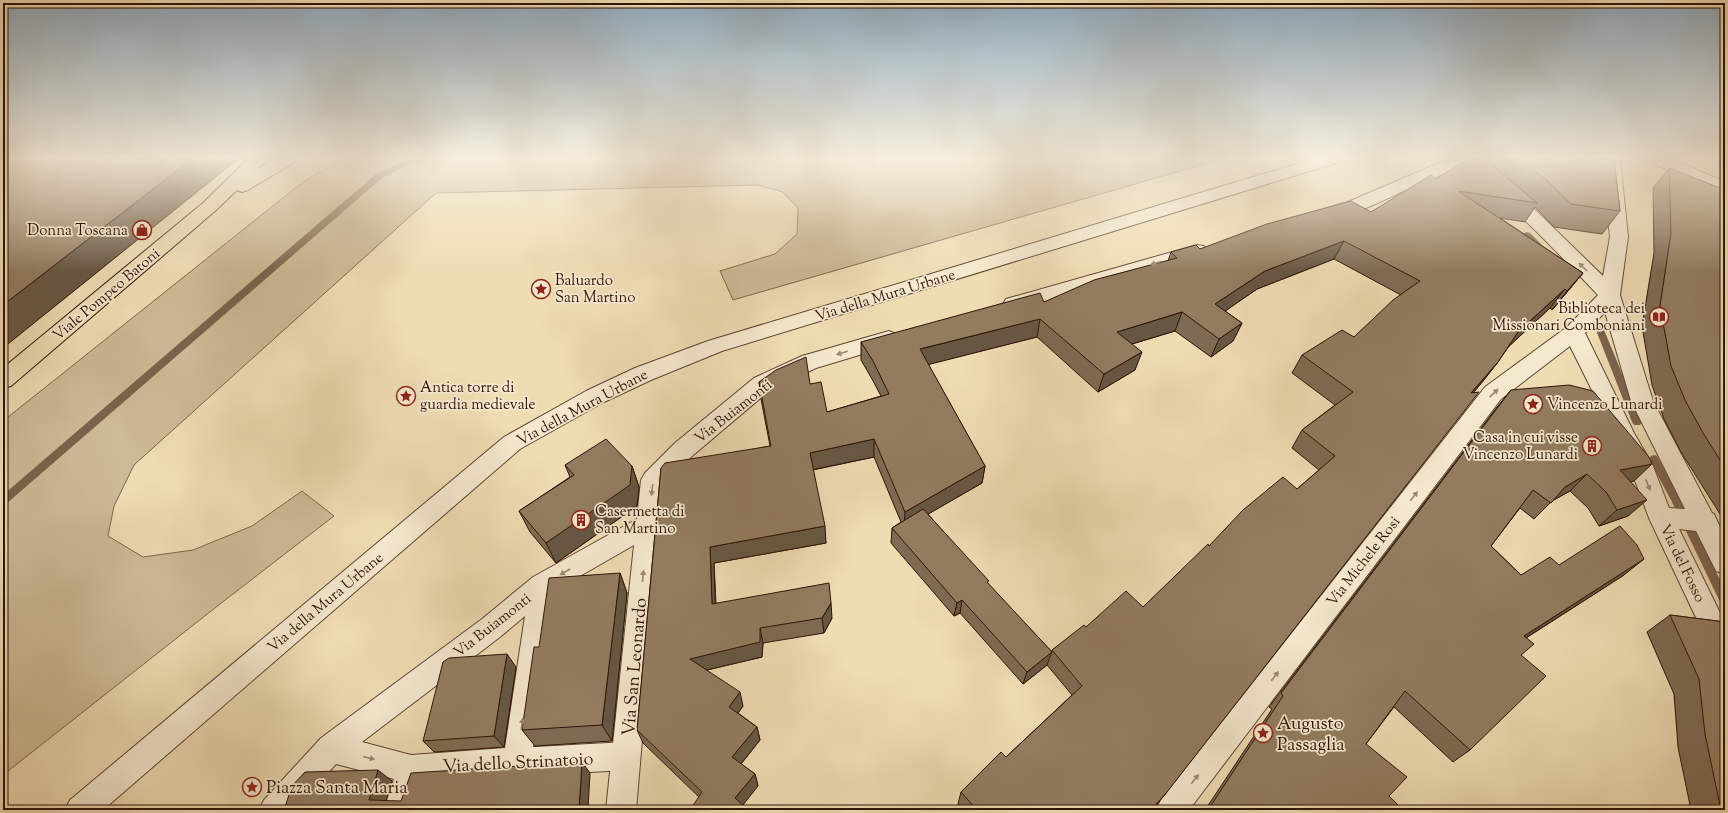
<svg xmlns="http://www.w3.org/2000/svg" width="1728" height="813" font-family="'Sorts Mill Goudy',serif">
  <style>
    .green { fill: #cdba96; stroke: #7e664e }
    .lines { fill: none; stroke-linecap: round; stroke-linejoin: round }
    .stream { fill: #7a634b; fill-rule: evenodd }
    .pedestrian-casing { stroke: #5e4532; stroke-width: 2 }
    .minor-casing { stroke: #5e4532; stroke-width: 2 }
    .primary-casing { stroke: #2e1307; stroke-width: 2 }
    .pedestrian { fill: #f4e8ce; fill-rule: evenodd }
    .minor { fill: #f4e8ce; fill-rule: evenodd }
    .primary { fill: #eedcb3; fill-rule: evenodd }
    .wall { fill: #7e6b53; stroke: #2e1307; fill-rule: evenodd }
    .shaded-wall { fill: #665743; stroke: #2e1307 }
    .building { fill: #927c60; stroke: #2e1307 }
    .oneway { fill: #9b8874 }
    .labels { text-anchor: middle; stroke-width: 3.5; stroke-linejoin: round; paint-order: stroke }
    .poi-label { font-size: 15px; fill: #2e1307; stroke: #f4e8ce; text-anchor: start }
    .street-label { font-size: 15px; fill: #2e1307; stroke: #f4e8ce }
    .near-street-label { font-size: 18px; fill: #2e1307; stroke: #f4e8ce }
    .near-poi-label { font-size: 18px; fill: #2e1307; stroke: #f4e8ce; text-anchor: start }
  </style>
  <rect width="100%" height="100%" fill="#eedcb3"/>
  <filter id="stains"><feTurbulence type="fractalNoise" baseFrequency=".005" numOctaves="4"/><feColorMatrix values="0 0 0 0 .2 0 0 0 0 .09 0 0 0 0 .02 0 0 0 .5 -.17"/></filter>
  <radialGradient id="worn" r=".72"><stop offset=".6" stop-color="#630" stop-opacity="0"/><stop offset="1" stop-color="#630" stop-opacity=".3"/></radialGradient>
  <!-- green -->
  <path class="green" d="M342,159H1222L733,300L720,271L775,254L797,234L798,208L783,192L757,185L436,193L134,465L114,506L108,536L143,557L193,550L252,526L302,491L334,516L220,604L3,775V421L303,182Z"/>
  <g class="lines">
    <!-- stream -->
    <g class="stream">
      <path d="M417,159H429L428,161L408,165L382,178L6,504L3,505V495L376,174L403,161Z"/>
      <path d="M1527,232L1530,233L1542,245L1543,247L1542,249H1536L1524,237V233Z"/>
      <path d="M1598,322L1602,325L1642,422L1640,425H1634L1632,422L1594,325Z"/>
      <path d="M1654,455L1657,456L1678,495L1725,590V606L1721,604L1671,500L1649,459L1651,456Z"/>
    </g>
    <!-- pedestrian casing -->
    <g class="pedestrian-casing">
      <g id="pedestrian">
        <path d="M1313,159H1339L1336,163L722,351L651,380L602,403L520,449L103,810H65L70,800L504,437L586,391L635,368L708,341Z"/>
        <path d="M626,742L636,746L640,756L636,766L626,770L517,776L507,772L503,762L507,752L517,748Z"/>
      </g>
    </g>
    <!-- minor casing -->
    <g class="minor-casing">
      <g id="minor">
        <path d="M1602,159H1620L1628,237L1620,295L1653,401L1712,513L1714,514L1725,538V574L1716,571L1696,531L1679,529L1725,623V663L1716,660L1649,518L1630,467L1570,346L1501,399L1189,810H1156L1161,800L1485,387L1567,327L1598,295C1580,276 1481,171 1463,171C1441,170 1405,191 1384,200C1368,207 1340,222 1324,217L1321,213L1324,209L1348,202L1439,163L1468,160L1474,161L1492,173L1528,203L1603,276L1610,237ZM1605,312L1631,401L1685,509L1669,508L1653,466L1634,433L1585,333Z"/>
        <path d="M1649,159H1672L1725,182V195L1652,163Z"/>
        <path d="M1197,245L1204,246L1207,251L1204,256L1013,311L1006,309L1003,304L1006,299Z"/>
        <path d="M889,331L896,334L899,339L896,344L816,368L770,390L691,457L664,484L636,810H606L634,545L554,591L531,762L527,772L517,776L422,783L414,810H384L394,779L336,764L294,810H259L264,800L321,738L482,619L533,577L637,519L641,480L645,473L675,443L754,378L802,356ZM525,616L505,748L411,755L362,742L500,637Z"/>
      </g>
    </g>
    <!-- primary casing -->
    <g class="primary-casing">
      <path id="primary" d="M248,159H266L258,169L275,159H296L293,163L248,190L242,192L237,190L215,211L11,386L3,388V368L203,203Z"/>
    </g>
    <!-- pedestrian -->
    <use href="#pedestrian" class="pedestrian"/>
    <!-- minor -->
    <use href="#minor" class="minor"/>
    <!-- primary -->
    <use href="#primary" class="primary"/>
  </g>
  <!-- wall -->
  <g class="wall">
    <path d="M1468,159H1614L1620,211L1602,234L1554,227L1535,207L1525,222L1500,218L1583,273L1552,310L1550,308L1509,346L1498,362L1473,393L1157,804L1152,810H963L958,804L961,792L1006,757L1072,695L1047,665L1023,684L960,613L954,616L891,543L892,528L901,522L874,457L813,470L826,543L714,563L716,604L832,618L824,633L763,643L762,657L707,670L743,706L738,713L757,727L760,740L741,764L755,774L758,786L699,797L643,743L637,730L661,468L770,446L761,399L759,382L810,384L827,412L881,396L872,379L861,360V342L1044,302L1168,261L1171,252L1200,249L1371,212L1436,179ZM1334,259L1401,295L1354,337L1302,355L1292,373L1335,405L1302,430L1292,448L1319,470L1297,489L1209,546L1143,607L1086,627L1052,650V652L988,584L928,514L982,483L985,466L928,364L1037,337L1098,392L1135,370L1132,344L1175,331L1211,357L1233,341L1242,323L1225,311L1257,289Z"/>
    <path d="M1714,159H1725V170Z"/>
    <path d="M1669,168L1725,190V522L1681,452L1664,419L1652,385L1642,326L1654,253L1653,188Z"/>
    <path d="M1511,390L1634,481H1630L1628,516L1599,526L1588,508L1570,491L1552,501L1534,519L1520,508L1491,546L1521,575L1559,565L1624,575L1526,638L1521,655L1470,750L1453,762L1394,707L1366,744L1389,796L1403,810H1205L1272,709L1269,707L1497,407Z"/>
    <path d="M565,465L632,466L639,487L637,506L556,563L530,532L519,511L570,477Z"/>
    <path d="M620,573L627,593L612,741L535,746L522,730L539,647Z"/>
    <path d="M1670,615L1725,622V810H1691L1678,747L1674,694L1647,632Z"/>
    <path d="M516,667L504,747L434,752L423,741Z"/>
  </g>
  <!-- shaded-wall -->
  <g class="shaded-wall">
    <path d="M192,159H238L3,348V305Z"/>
    <path d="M1344,241L1334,259L1257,289L1208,323L1215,304L1265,271Z"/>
    <path d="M1583,273L1568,291L1552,310L1567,291Z"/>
    <path d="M1565,289L1550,308L1504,351L1518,332Z"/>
    <path d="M1182,312L1175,331L1112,350L1117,332Z"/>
    <path d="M1040,319L1037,337L919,367L920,349Z"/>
    <path d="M1242,323L1233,341L1211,357L1219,339Z"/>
    <path d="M1142,352L1135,370L1098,392L1104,374Z"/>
    <path d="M1498,362L1484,380L1458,411L1471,393Z"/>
    <path d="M874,439V457L811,470L810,453Z"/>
    <path d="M1652,464L1634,481L1602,487L1620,470Z"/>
    <path d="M632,466L639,487L637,506L556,563L546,543Z"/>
    <path d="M985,466L982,483L904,528L905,512Z"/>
    <path d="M1587,474L1570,491L1550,502L1565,487Z"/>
    <path d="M1647,500L1628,516L1599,526L1617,510Z"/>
    <path d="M825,526L826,543L714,563L716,620L712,604L710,547Z"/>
    <path d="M1644,559L1624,575L1507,650L1524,636Z"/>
    <path d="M620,573L627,593L612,741L602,725Z"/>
    <path d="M962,600L960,613L954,616L957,603Z"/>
    <path d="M831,603L832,618L824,633L822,618Z"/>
    <path d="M760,628L763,643L762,657L694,673L690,659Z"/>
    <path d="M1052,652L1047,665L1023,684L1027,672Z"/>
    <path d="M507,654L516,667L504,747L494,736Z"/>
    <path d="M740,692L743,706L733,720L729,707Z"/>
    <path d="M757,727L760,740L736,770L732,757Z"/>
    <path d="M582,762L590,773L588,810H579Z"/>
    <path d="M378,770L392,781L383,810L369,800Z"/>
    <path d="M755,774L758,786L739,810L735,798Z"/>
    <path d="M1167,792L1152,810H1151Z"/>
  </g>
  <!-- building -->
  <g class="building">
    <path d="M3,159H192L3,305Z"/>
    <path d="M1468,159H1483L1491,164L1537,203L1458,191L1583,273L1567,291L1565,289L1518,332L1498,362L1471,393L1479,392L1167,792L1151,810H977L961,792L1001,752L1006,757L1082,686L1052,650L1084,625L1086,627L1126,591L1143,607L1208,544L1209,546L1243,510L1283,477L1297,489L1335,456L1302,430L1353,392L1302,355L1342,330L1354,337L1393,300L1420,281L1344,241L1265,271L1215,304L1242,323L1219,339L1182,312L1117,332L1142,352L1104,374L1040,319L920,349L985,466L905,512L874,439L810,453L825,526L710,547L712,604L829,583L831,603L822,618L760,628V642L690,659L740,692L729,707L757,727L732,757L755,774L735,798L748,810H690L702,792L637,730L661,468L665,463L771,446L759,382L776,370L806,357L810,384L821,382L827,412L889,394L873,361L861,342L1040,293L1044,302L1094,280L1177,258L1171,252L1196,245L1200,249L1267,224L1351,201L1371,212L1431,175L1436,179Z"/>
    <path d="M1519,159H1614L1620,211L1571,204L1545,179Z"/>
    <path d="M1669,168L1725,190V468L1703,433L1685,400L1671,366L1660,306L1671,233Z"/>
    <path d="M1569,385L1593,391L1649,457L1652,464L1620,470L1647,500L1617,510L1606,492L1587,474L1565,487L1551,503L1533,490L1491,546L1521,575L1550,557L1559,565L1620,526L1637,545L1644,559L1524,636L1534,644L1521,655L1546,676L1470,750L1405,691L1366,744L1407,777L1389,796L1403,810H1208L1283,696L1281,693L1511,390Z"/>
    <path d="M606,439L632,466L630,485L546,543L519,511L574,475L565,465Z"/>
    <path d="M923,509L989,581L987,582L1052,652L1027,672L962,600L957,603L892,528Z"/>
    <path d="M620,573L602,725L522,730L534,647H539L549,578Z"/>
    <path d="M1670,615L1725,622V810H1721L1705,734L1699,679Z"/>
    <path d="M507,654L494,736L423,741L443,662L449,658Z"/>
    <path d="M582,762L579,810H284L292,786L305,772L378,770L369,800L401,801L411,773Z"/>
  </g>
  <!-- one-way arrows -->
  <defs><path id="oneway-solid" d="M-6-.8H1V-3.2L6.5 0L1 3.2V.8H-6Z"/></defs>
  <g class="oneway">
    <use href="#oneway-solid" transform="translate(1156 263) rotate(164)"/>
    <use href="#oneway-solid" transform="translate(1583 267) rotate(-135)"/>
    <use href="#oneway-solid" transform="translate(842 353) rotate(164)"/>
    <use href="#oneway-solid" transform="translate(1494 393) rotate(-44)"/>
    <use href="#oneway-solid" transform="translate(1648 485) rotate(69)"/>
    <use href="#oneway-solid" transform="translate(652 490) rotate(97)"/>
    <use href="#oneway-solid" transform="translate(1414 496) rotate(-52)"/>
    <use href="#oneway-solid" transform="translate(565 572) rotate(150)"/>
    <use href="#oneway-solid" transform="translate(643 576) rotate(-85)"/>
    <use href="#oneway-solid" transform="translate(1275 676) rotate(-52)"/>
    <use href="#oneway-solid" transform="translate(522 724) rotate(-82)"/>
    <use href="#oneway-solid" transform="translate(369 758) rotate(14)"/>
    <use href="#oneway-solid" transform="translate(1195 779) rotate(-52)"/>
  </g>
  <!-- sky -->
  <linearGradient id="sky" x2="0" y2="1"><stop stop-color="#90a9bc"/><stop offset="0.58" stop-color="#f7efdd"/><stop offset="1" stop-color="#f7efdd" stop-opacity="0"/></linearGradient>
  <rect width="1728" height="272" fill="url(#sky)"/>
  <!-- icons -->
  <defs>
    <g id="shop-ring" transform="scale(1)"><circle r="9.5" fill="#f4e8ce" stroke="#8f2418" stroke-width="1.5"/><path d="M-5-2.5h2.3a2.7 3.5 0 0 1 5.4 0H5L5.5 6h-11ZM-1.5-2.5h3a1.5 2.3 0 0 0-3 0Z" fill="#8f2418"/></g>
    <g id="sight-ring" transform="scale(1)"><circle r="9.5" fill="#f4e8ce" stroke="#8f2418" stroke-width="1.5"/><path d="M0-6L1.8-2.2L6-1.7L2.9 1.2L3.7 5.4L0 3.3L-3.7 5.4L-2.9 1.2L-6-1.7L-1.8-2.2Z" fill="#8f2418"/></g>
    <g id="library-ring" transform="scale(1)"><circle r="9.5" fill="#f4e8ce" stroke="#8f2418" stroke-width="1.5"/><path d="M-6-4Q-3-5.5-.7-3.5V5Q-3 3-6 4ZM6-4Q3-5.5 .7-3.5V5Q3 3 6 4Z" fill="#8f2418"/></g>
    <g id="building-ring" transform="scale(1)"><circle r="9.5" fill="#f4e8ce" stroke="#8f2418" stroke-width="1.5"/><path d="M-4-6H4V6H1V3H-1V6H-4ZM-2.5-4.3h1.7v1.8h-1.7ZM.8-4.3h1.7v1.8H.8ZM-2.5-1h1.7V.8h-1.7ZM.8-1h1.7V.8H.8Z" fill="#8f2418"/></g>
  </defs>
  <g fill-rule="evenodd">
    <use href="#shop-ring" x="142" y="230"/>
    <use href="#sight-ring" x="541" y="289"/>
    <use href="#library-ring" x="1659" y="317"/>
    <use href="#sight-ring" x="406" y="396"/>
    <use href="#sight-ring" x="1533" y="404"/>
    <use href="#building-ring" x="1592" y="446"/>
    <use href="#building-ring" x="581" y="520"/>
    <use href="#sight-ring" x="1263" y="733"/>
    <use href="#sight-ring" x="252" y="787"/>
  </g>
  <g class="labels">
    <!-- poi labels -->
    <g class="poi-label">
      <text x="128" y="235" text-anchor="end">Donna Toscana</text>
      <text x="555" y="285">Baluardo<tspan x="555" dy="17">San Martino</tspan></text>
      <text x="1645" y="313" text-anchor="end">Biblioteca dei<tspan x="1645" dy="17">Missionari Comboniani</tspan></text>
      <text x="420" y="392">Antica torre di<tspan x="420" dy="17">guardia medievale</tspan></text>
      <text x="1547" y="409">Vincenzo Lunardi</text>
      <text x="1578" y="442" text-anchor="end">Casa in cui visse<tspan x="1578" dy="17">Vincenzo Lunardi</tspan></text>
      <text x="595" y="516">Casermetta di<tspan x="595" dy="17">San Martino</tspan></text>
    </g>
    <!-- street labels -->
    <g class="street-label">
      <text transform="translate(106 294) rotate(-40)" y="5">Viale Pompeo Batoni</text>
      <text transform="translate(885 295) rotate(-17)" y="5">Via della Mura Urbane</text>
      <text transform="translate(582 407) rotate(-28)" y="5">Via della Mura Urbane</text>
      <text transform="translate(733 411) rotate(-38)" y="5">Via Buiamonti</text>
      <text transform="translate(1363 561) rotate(-52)" y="5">Via Michele Rosi</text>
      <text transform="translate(1683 563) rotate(64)" y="5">Via del Fosso</text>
      <text transform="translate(325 602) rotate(-40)" y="5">Via della Mura Urbane</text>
      <text transform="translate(492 625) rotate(-38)" y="5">Via Buiamonti</text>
    </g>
    <!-- near-street labels -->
    <g class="near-street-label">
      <text transform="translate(634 667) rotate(-85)" y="6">Via San Leonardo</text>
      <text transform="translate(518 762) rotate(-3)" y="6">Via dello Strinatoio</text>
    </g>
    <!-- near-poi labels -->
    <g class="near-poi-label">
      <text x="1277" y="729">Augusto<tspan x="1277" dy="21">Passaglia</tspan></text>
      <text x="266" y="793">Piazza Santa Maria</text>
    </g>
  </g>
  <!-- margin -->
  <rect width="1728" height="813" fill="none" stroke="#eedcb3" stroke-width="16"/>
  <rect x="4" y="4" width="1720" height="805" fill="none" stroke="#2e1307" stroke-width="2"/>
  <rect x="8" y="8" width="1712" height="797" fill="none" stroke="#2e1307"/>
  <rect width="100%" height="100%" filter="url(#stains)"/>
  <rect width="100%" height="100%" fill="url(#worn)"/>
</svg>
